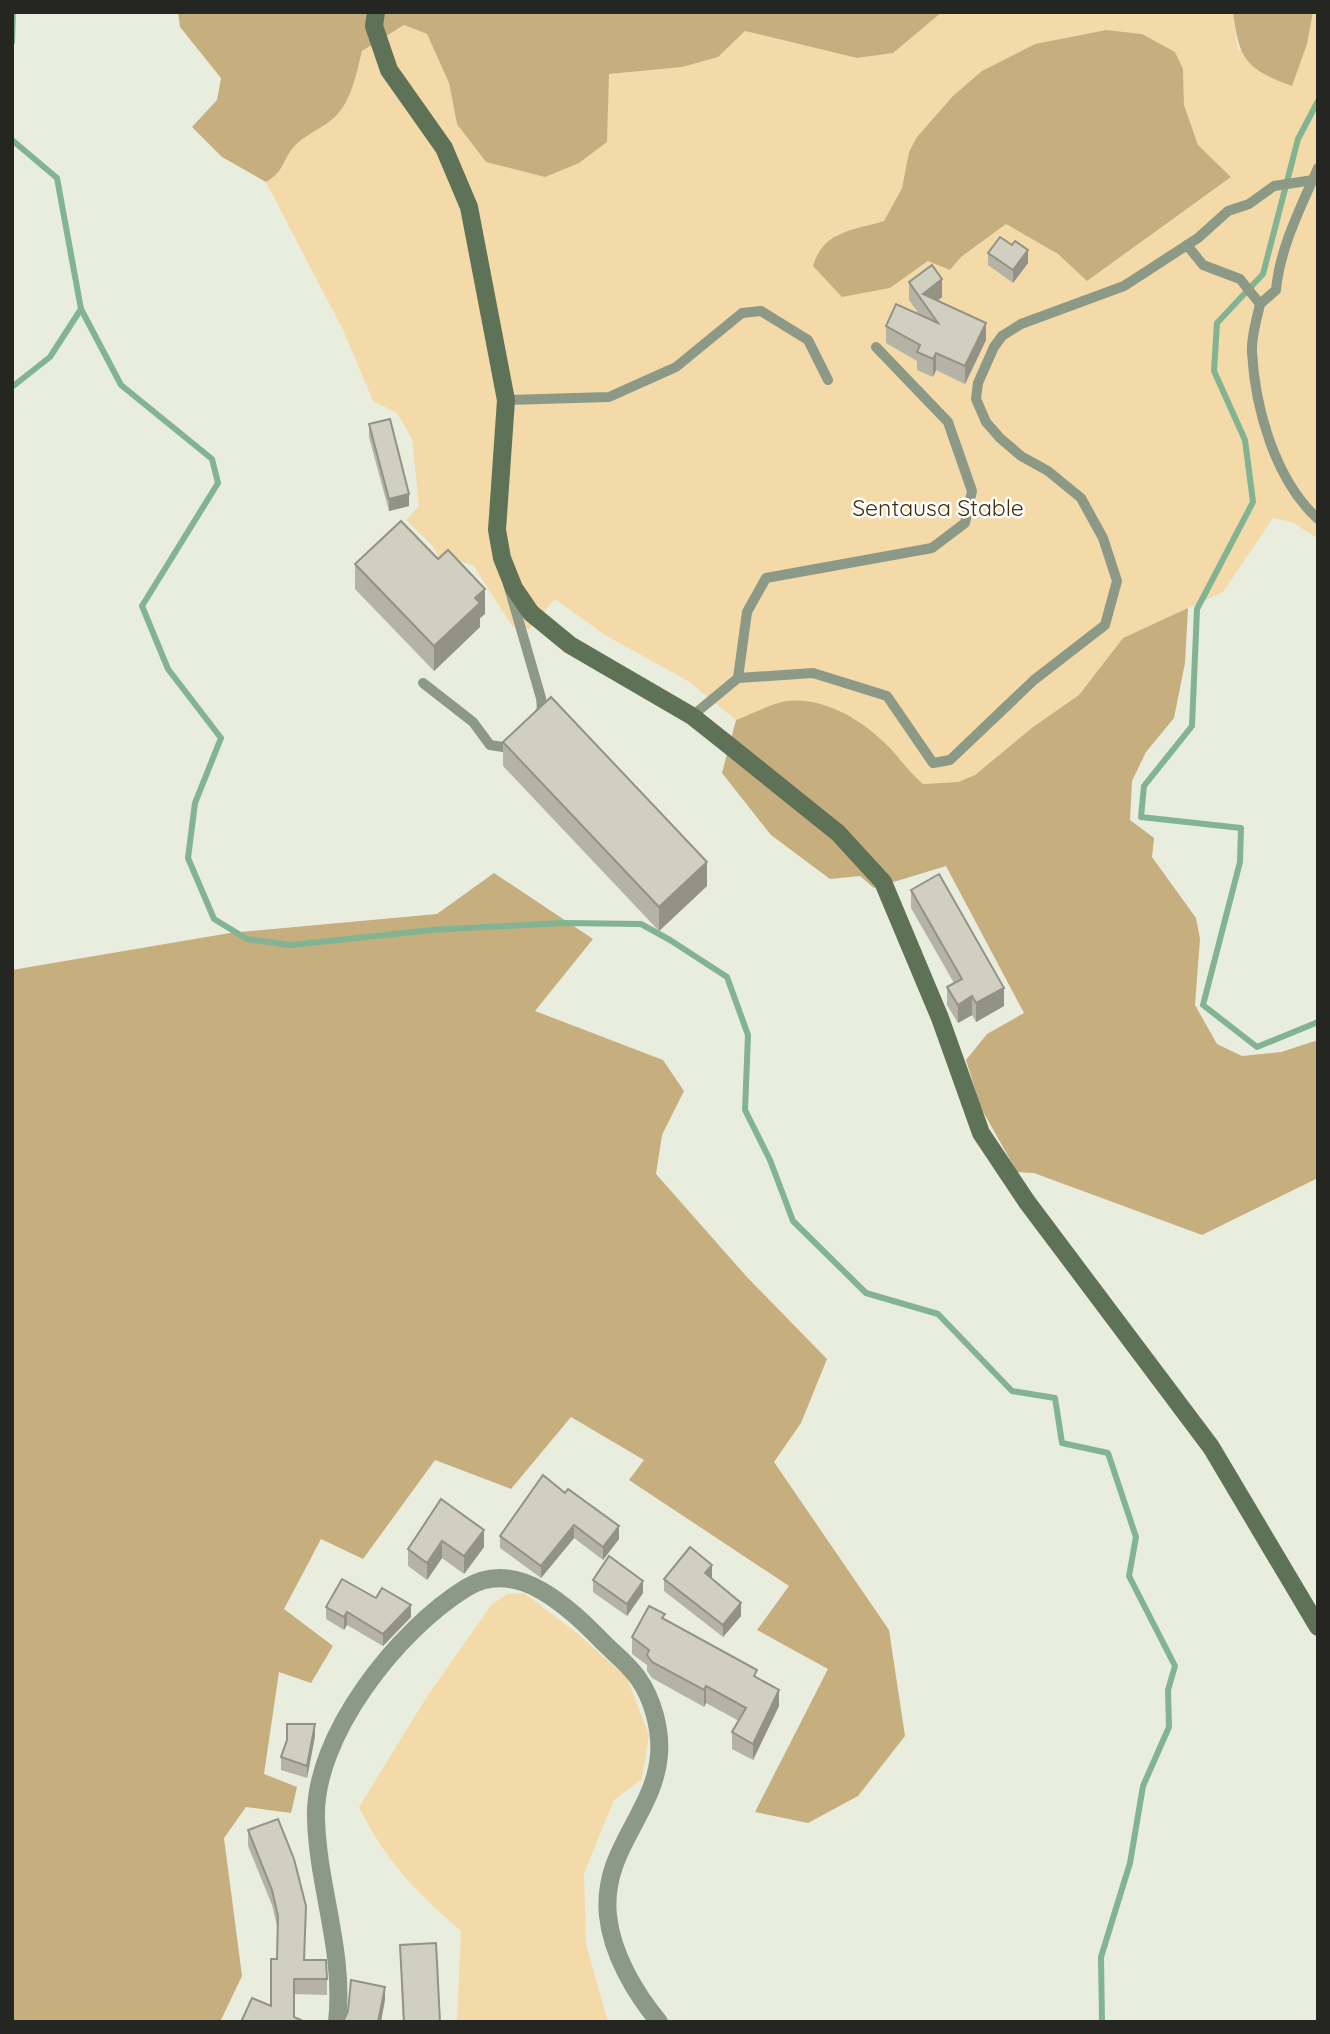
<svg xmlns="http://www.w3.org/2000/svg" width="1330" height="2034" font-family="Quicksand,sans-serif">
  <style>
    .green { fill: #f3daa8; fill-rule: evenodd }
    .forest { fill: #c7ae7e }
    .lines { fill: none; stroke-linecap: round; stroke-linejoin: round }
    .stream { stroke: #82b494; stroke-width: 6 }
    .lane { stroke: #8b9986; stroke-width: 10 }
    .street { stroke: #8b9986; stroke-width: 18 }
    .secondary { stroke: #5d7257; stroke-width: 18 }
    .wall { fill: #b4b3a5 }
    .shaded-wall { fill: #929286 }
    .building { fill: #d1d0c0; stroke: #929286; stroke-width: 2 }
    .labels { text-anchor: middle; stroke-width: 5; stroke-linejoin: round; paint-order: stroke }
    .park-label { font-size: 23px; fill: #412f06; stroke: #fff }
  </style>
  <rect width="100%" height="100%" fill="#e9eddd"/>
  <!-- green -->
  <g class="green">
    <path d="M942,12H1233L1238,50L1307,44L1313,12H1318V539L1294,523L1273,518L1223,592L1123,638L1079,695L1033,727L975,775L958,782L923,784L870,730L824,706L783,702L736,720L688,681L605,635L555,599L529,629L513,627L473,565L438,556L433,546L406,520L419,506L412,439L397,413L373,401L344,332L266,182C284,171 281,164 292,149C304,134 323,129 336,116C352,100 357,71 362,51L404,25L427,34L449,83L457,124L607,142L608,74L682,67L718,57L745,31L857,58L893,53ZM1106,30L1142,34L1183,69L1184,105L1198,145L1231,177L1087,281L1058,254L1006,224L961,257L950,270L929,261L890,288L835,235L884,221L902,188L909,152L1053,40Z"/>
    <path d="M524,1593L577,1633L627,1678L649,1735L642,1779L614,1800L584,1873L586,1944L608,2022H457L461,1931C417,1893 385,1860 359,1807L428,1695L492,1604L508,1594Z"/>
  </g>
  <!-- forest -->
  <g class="forest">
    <path d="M178,12H942L893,53L857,58L745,31L718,57L682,67L609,74L607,142L579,163L545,177L486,162L457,124L449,83L427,34L404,25L362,51C357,71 352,100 336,116C323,129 304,134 292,149C281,164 284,171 266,182L222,157L192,127L217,100L221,78L180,27Z"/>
    <path d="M1233,12H1313L1307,44L1292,86C1246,69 1239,60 1233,12Z"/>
    <path d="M1106,30L1142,34L1175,52L1183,69L1184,105L1198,145L1231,177L1087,281L1058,254L1006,224L961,257L950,270L928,261L890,288L842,297L813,266C824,230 852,231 884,221L902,188L909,152L917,137L953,96L982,71L1035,44Z"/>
    <path d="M1188,608L1185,663L1174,718L1146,752L1132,781L1130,820L1154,838L1152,857L1196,918L1200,939L1195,1005L1217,1044L1242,1056L1281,1052L1318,1040V1178L1202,1235L1034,1173L1017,1172L981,1108L966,1060L987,1034L1024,1013L946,866L874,888L860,876L830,879L771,835L722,773L736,720C751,714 767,706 782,702C819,694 861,719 886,744C899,757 909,772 923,784L958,782L975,775L1033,727L1079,695L1123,638Z"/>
    <path d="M494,873L593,939L535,1011L663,1060L684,1091L662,1135L656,1174L746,1276L827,1359L801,1423L774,1462L889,1630L905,1736L858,1796L808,1823L755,1812L828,1669L757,1630L789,1586L629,1480L644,1460L571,1417L511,1489L435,1460L363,1559L321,1539L284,1609L333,1646L311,1683L279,1672L264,1774L297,1787L291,1813L246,1807L224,1838L242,1976L220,2022H12V970L230,933L437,914Z"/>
  </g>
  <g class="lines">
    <!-- stream -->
    <g class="stream">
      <path d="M12,42L13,12"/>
      <path d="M1318,101L1298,139L1263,274L1217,323L1214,371L1245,440L1253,502L1197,609L1192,726L1144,786L1141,817L1241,828L1240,862L1203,1005L1257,1047L1318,1022"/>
      <path d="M12,140L57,178L81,309L121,385L212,459L218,483L142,606L168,669L221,738L195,803L188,858L214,919L247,939L291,945L432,930L564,923L641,924L670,940L727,977L748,1035L745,1110L770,1160L793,1221L866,1293L938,1314L1012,1391L1055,1398L1062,1443L1108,1453L1136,1537L1129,1576L1175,1666L1168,1690L1169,1727L1143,1786L1130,1863L1101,1957L1102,2022"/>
      <path d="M12,387L50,357L81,309"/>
    </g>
    <!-- lane -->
    <g class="lane">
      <path d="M1318,168C1301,207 1280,247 1276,290L1260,304C1257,319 1251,336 1252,352C1255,408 1275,480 1318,519"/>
      <path d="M1187,245L1203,265L1240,279L1260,304"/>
      <path d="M506,400L609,397L676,367L742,313L761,311L808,340L828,380"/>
      <path d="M508,584L541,698L542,709L536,719"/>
      <path d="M738,678L813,673L887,696L933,763L950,760L1034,680L1105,625L1117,581L1103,538L1081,498L1048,471L1021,456L1000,438L986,422L976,399L978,383L994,347L1002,336L1021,324L1124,286L1198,238L1228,211L1249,204L1274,186L1313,180"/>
      <path d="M423,683L473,722L490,745L503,747L515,740"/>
      <path d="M692,716L738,678L747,612L766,578L932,548L965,523L972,491L948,422L876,347"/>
    </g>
    <!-- street -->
    <path class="street" d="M337,2022C345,1952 318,1888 316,1819C313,1736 398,1630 466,1588C518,1556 570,1609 604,1643C615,1654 629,1665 638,1678C653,1699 661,1730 659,1755C654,1815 601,1850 608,1916C612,1954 635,1993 659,2022"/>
    <!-- secondary -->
    <path class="secondary" d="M376,12L374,26L389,70L444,148L469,207L506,400L497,530L502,558L514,588L531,613L570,645L692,716L731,747L838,833L883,882L940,1018L981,1133L1027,1202L1211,1447L1318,1627"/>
  </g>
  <!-- wall -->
  <g class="wall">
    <path d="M988,253L1028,263L1013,283L988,265Z"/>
    <path d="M909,282L942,297L938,301L986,340L965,384L936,370L933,377L917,370V361L886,343V326L919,314L909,300Z"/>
    <path d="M369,424L409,506L389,511L369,437Z"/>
    <path d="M355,564L485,614L480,618V627L434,671L355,589Z"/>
    <path d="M503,742L707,886L659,931L503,766Z"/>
    <path d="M911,890L1004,1006L976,1022L972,1015L958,1023L947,1005V987L954,983L911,908Z"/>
    <path d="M543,1475L619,1539L603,1560L574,1538L541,1578L500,1548V1536Z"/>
    <path d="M441,1499L484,1547L464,1574L442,1558L427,1580L408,1566V1549Z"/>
    <path d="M712,1577L711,1578L741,1616L723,1637L664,1591V1579Z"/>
    <path d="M593,1580L643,1593L627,1616L593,1592Z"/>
    <path d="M326,1607L411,1617L383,1646L347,1625L344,1630L326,1619Z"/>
    <path d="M665,1619L757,1678L779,1706L753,1760L732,1749V1732L739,1721L706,1703L704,1707L652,1678L647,1671V1665L632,1654V1637Z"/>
    <path d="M315,1736L307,1778L281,1770V1757Z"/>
    <path d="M248,1830L305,1960L327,1979V1995L294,1994L271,2006L277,1959L278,1930L272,1905L248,1846Z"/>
    <path d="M400,1945L440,2022H403Z"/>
  </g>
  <!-- shaded-wall -->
  <g class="shaded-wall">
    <path d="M1028,250V263L1013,283V270Z"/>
    <path d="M942,279V297L927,308L923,294Z"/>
    <path d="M986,323V340L965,384V366Z"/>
    <path d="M936,353V370L933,377V359Z"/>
    <path d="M409,494V506L389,511V499Z"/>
    <path d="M485,589V614L480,618V627L434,671V646L475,598Z"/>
    <path d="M707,862V886L659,931V907Z"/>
    <path d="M1004,988V1006L976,1022V1003Z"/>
    <path d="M972,996V1015L958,1023V1005Z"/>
    <path d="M574,1525V1538L541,1578V1566Z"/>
    <path d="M619,1526V1539L603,1560V1547Z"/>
    <path d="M484,1530V1547L464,1574V1556Z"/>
    <path d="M442,1541V1558L427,1580V1563Z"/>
    <path d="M712,1565V1577L705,1586V1573Z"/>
    <path d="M643,1581V1593L627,1616V1604Z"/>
    <path d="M741,1603V1616L723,1637V1625Z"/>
    <path d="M411,1605V1617L383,1646V1634Z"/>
    <path d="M347,1612V1625L344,1630V1617Z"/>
    <path d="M706,1686V1703L704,1707V1690Z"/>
    <path d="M779,1690V1706L753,1760V1744Z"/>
    <path d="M315,1724V1736L307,1778V1766Z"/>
    <path d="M385,1987V2000L381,2022H378Z"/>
  </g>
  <!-- building -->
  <g class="building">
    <path d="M1000,237L1012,245L1015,241L1028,250L1013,270L988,253Z"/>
    <path d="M932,265L942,279L923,294L986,323L965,366L936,353L933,359L917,352L920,345L886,326L896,304L938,323L909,282Z"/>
    <path d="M390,419L409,494L389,499L369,424Z"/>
    <path d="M401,521L438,559L448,550L485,589L475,598L480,603L434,646L355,564Z"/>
    <path d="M551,697L707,862L659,907L503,742Z"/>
    <path d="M939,874L1004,988L976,1003L972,996L958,1005L947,987L962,979L911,890Z"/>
    <path d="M543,1475L565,1493L568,1489L619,1526L603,1547L574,1525L541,1566L500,1536Z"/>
    <path d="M441,1499L484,1530L464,1556L442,1541L427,1563L408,1549Z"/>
    <path d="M690,1547L712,1565L705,1573L741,1603L723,1625L664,1579Z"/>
    <path d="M609,1556L643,1581L627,1604L593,1580Z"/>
    <path d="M342,1579L376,1598L382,1588L411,1605L383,1634L347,1612L344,1617L326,1607Z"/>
    <path d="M649,1606L665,1614L662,1618L757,1670L754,1676L779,1690L753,1744L732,1732L746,1708L706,1686L704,1690L652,1662L647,1655L649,1650L632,1637Z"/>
    <path d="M287,1724H315L307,1766L281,1757L287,1740Z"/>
    <path d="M278,1819L294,1859L306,1906L304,1960H326L327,1979H294V2017L305,2022H241L252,1998L271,2006V1959H277L278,1916L272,1890L248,1830Z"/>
    <path d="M436,1943L440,2022H404L400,1945Z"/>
    <path d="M351,1980L385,1987L378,2022H343L348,2011Z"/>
  </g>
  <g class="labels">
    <!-- park labels -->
    <g class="park-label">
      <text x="938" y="516">Sentausa Stable</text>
    </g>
  </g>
  <!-- border -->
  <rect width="1330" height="2034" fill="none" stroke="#252621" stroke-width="28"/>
</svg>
